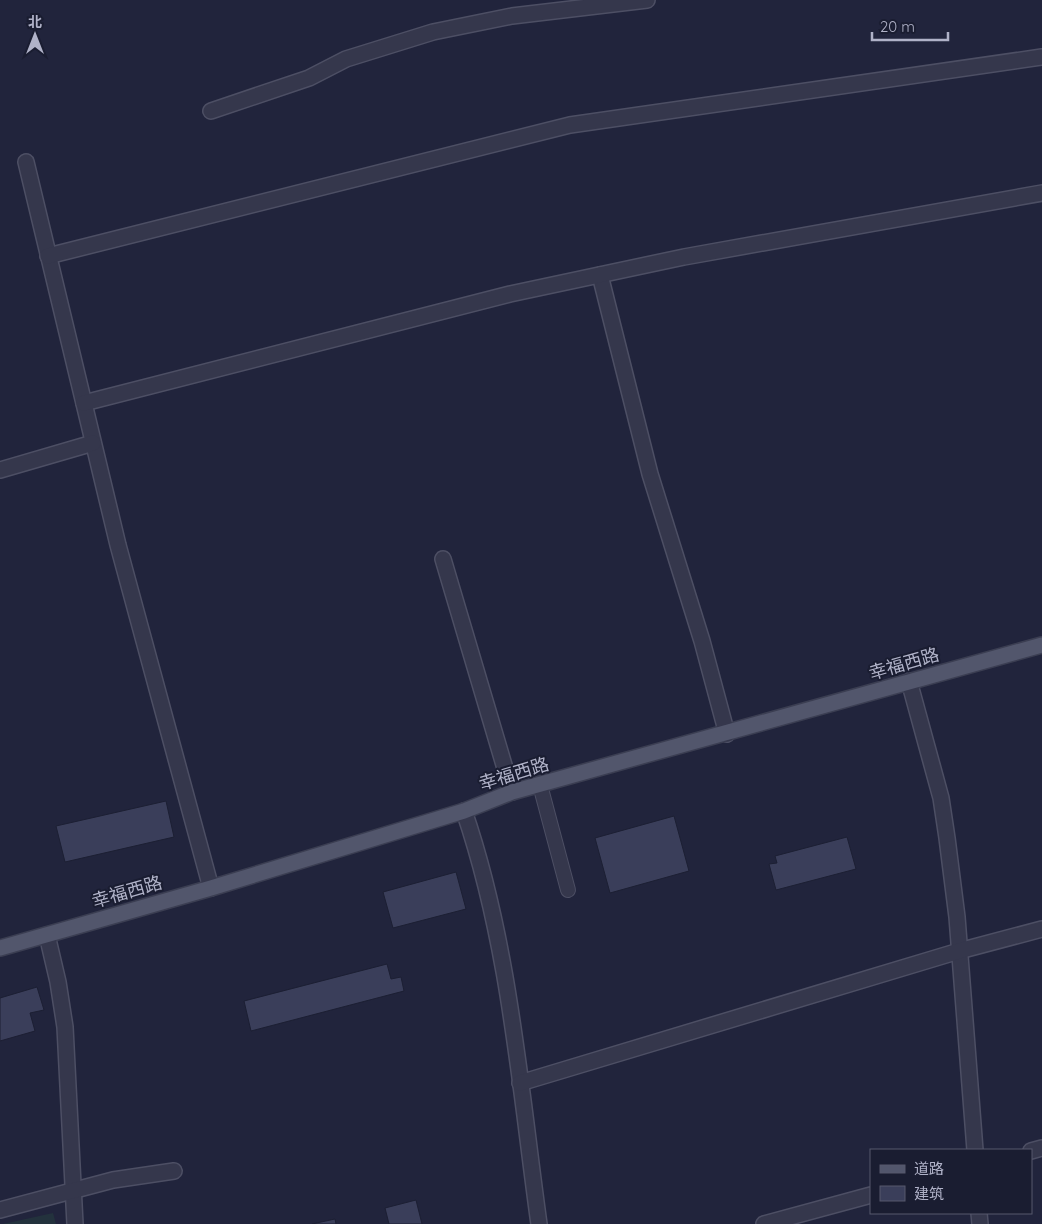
<svg xmlns="http://www.w3.org/2000/svg" width="1042" height="1224" font-family="Quicksand,'Noto Sans SC',sans-serif">
  <style>
    .green { fill: #23323d }
    .building { fill: #3a3e5a; stroke: #1c1f33 }
    .lines { fill: none; stroke-linecap: round; stroke-linejoin: round }
    .lane-casing { stroke: #4d4f64; stroke-width: 16 }
    .street-casing { stroke: #4d4f64; stroke-width: 18 }
    .primary-casing { stroke: #3b3e52; stroke-width: 18 }
    .lane { stroke: #35374c; stroke-width: 14 }
    .street { stroke: #35374c; stroke-width: 15 }
    .primary { stroke: #52566c; stroke-width: 15 }
    .labels { text-anchor: middle; stroke-width: 4; stroke-linejoin: round; paint-order: stroke }
    .street-label { font-size: 18px; fill: #b0b2c8; stroke: #1a1d31 }
  </style>
  <rect width="100%" height="100%" fill="#21243c"/>
  <!-- green -->
  <path class="green" d="M53,1213L56,1224H3Z"/>
  <!-- building -->
  <g class="building">
    <path d="M166,801L174,837L65,862L56,826Z"/>
    <path d="M674,816L689,871L610,893L595,838Z"/>
    <path d="M847,837L856,869L776,890L769,864L777,863L775,856Z"/>
    <path d="M456,872L466,909L393,928L383,892Z"/>
    <path d="M387,964L391,979L401,977L404,991L251,1031L244,1001Z"/>
    <path d="M37,987L44,1010L30,1013L35,1031L0,1041V998Z"/>
    <path d="M416,1200L422,1224H389L385,1208Z"/>
    <path d="M335,1219L336,1224H312Z"/>
  </g>
  <g class="lines">
    <!-- lane casing -->
    <g class="lane-casing">
      <path id="lane" d="M540,785L568,890"/>
    </g>
    <!-- street casing -->
    <g class="street-casing">
      <g id="street">
        <path d="M211,111L309,78L346,59L433,32L512,16L647,0"/>
        <path d="M26,162L118,545L211,888"/>
        <path d="M48,256L570,125L1042,57"/>
        <path d="M600,275L650,474L702,641L727,734"/>
        <path d="M84,403L510,294L684,257L1042,193"/>
        <path d="M0,470L93,443"/>
        <path d="M443,559L512,792"/>
        <path d="M909,681L941,798L947,838L957,917L975,1150"/>
        <path d="M464,811C509,942 520,1087 539,1224"/>
        <path d="M47,935L58,982L65,1027L75,1224"/>
        <path d="M520,1083L959,951L1042,929"/>
        <path d="M1031,1151L1042,1148"/>
        <path d="M0,1210L113,1180L174,1171"/>
        <path d="M979,1213L980,1224"/>
        <path d="M764,1224L871,1195"/>
      </g>
    </g>
    <!-- primary casing -->
    <g class="primary-casing">
      <path id="primary" d="M0,948L211,888L464,811L512,792L1042,645"/>
    </g>
    <!-- lane -->
    <use href="#lane" class="lane"/>
    <!-- street -->
    <use href="#street" class="street"/>
    <!-- primary -->
    <use href="#primary" class="primary"/>
  </g>
  <g class="labels">
    <!-- street labels -->
    <g class="street-label">
      <text transform="translate(904 664) rotate(-16)" y="6">幸福西路</text>
      <text transform="translate(514 774) rotate(-17)" y="6">幸福西路</text>
      <text transform="translate(127 892) rotate(-16)" y="6">幸福西路</text>
    </g>
  </g>
  <!-- legend -->
  <rect x="870" y="1149" width="162" height="65" fill="#1a1d31" stroke="#56596d"/>
  <rect x="880" y="1165" width="25" height="8" fill="#52566c" stroke="#56596d"/>
  <text x="914" y="1174" font-size="15" fill="#b0b2c8">道路</text>
  <rect x="880" y="1186" width="25" height="15" fill="#3a3e5a" stroke="#56596d"/>
  <text x="914" y="1199" font-size="15" fill="#b0b2c8">建筑</text>
  <!-- north arrow -->
  <g transform="translate(35 35)" stroke="#1a1d31" stroke-width="4" paint-order="stroke">
  <path d="M0-4L9 19L0 12L-9 19Z" fill="#b0b2c8"/>
  <text y="-8" font-size="14" font-weight="bold" text-anchor="middle" fill="#b0b2c8">北</text>
  </g>
  <!-- scale -->
  <path d="M872 32v8h76v-8" fill="none" stroke="#b0b2c8" stroke-width="2.5"/>
  <text x="880" y="32" font-size="15" fill="#b0b2c8" stroke="#1a1d31" stroke-width="4" paint-order="stroke">20 m</text>
</svg>
